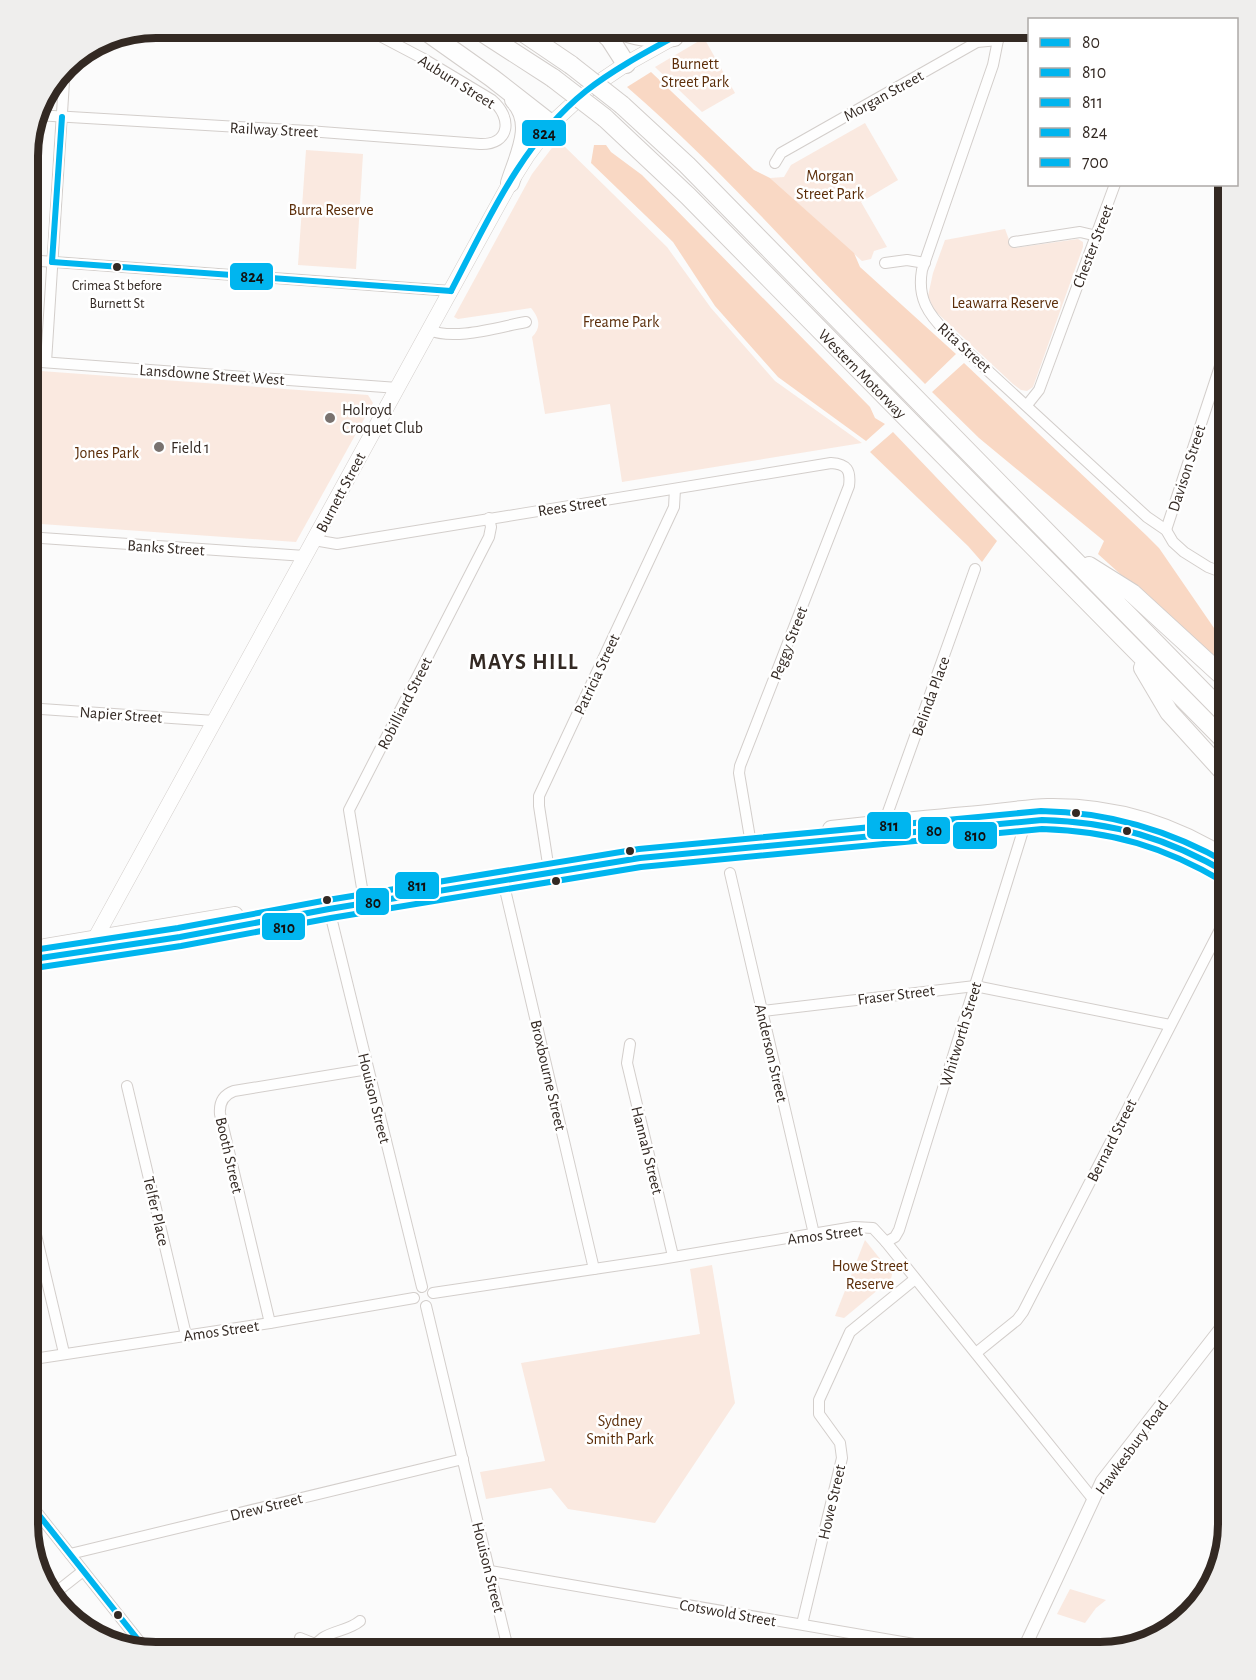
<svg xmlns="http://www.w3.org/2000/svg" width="1256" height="1680" font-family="'Alegreya Sans',sans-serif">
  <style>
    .green { fill: #fae9e0 }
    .forest { fill: #f9d8c4 }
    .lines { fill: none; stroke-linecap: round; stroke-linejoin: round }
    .minor-casing { stroke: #d3cecb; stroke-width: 12 }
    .tertiary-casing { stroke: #d3cecb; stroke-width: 14 }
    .secondary-casing { stroke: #d3cecb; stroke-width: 16 }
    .trunk-casing { stroke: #d3cecb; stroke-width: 18 }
    .motorway-casing { stroke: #d3cecb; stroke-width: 20 }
    .minor { stroke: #fefefe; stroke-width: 10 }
    .tertiary { stroke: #fefefe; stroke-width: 12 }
    .secondary { stroke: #fefefe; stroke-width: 15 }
    .trunk { stroke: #fefefe; stroke-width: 16 }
    .motorway { stroke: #fefefe; stroke-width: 18 }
    .motorway-bridge-casing { stroke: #d3cecb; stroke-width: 20; stroke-linecap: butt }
    .motorway-bridge { stroke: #fefefe; stroke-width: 18 }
    .bus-1-casing { stroke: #fff; stroke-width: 10 }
    .bus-2-casing { stroke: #fff; stroke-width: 10 }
    .bus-3-casing { stroke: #fff; stroke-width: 10 }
    .bus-4-casing { stroke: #fff; stroke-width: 10 }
    .bus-5-casing { stroke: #fff; stroke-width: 10 }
    .bus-1 { stroke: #00b5ef; stroke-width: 6 }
    .bus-2 { stroke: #00b5ef; stroke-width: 6 }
    .bus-3 { stroke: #00b5ef; stroke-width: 6 }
    .bus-4 { stroke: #00b5ef; stroke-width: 6 }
    .bus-5 { stroke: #00b5ef; stroke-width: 6 }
    .bus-dot { fill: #332923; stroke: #fff; stroke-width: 2 }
    .poi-dot { fill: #79726f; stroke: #fff; stroke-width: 2 }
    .labels { text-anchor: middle; stroke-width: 5; stroke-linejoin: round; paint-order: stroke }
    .bus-label { font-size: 14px; fill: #332923; stroke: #fff }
    .park-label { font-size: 16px; fill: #5c2e0a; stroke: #fff }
    .street-label { font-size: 16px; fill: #332923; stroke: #fff }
    .poi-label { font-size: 16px; fill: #332923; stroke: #fff; text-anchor: start }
    .district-label { font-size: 22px; font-weight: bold; letter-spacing: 1.5px; fill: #332923; stroke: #fff }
    .rim { fill: none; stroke: #332923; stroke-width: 8 }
    .line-badge { stroke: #fff; stroke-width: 2 }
    .pale-badge-label { font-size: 16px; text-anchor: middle; font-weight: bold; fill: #111 }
  </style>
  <rect width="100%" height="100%" fill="#fbfbfb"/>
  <!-- green -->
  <g class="green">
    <path d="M704,38L735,93L702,112L655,67Z"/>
    <path d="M865,123L898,180L861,202L887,247L874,251L871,259L862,261L770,178L784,177L791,165Z"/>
    <path d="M558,140L667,247L711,308L775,381L862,443L622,482L610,404L545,414L532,337C542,327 539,318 531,308L458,319L454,317L532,174Z"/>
    <path d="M306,150L363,154L356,269L298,265Z"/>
    <path d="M1005,229L1011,245L1014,248L1078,239L1083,242V247L1033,387L1027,391L1021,390L1013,384L934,310L928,296L933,273L945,240Z"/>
    <path d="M27,370L368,395L373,403L296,542L27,523Z"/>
    <path d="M865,1240L892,1274L891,1279L844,1318L835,1316Z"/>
    <path d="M712,1265L735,1403L655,1523L568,1509L551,1488L486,1499L480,1472L545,1461L521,1363L700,1334L690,1269Z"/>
    <path d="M1070,1589L1106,1600L1096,1608L1085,1623L1057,1614Z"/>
  </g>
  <!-- forest -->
  <g class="forest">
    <path d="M651,72L754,170L770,178L854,253L860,267L956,354L925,384C889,347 851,311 816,274C755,209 694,145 627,87Z"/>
    <path d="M594,145H606L611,152L642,175L870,407L875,418L885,424L866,441L778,377L715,306L673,242L591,163Z"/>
    <path d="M964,363L1147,536L1159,548L1214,628L1229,641V672L1098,554L1104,541L979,438L932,392Z"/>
    <path d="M893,432L997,541L982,562L968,546L870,452Z"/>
  </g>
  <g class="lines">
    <!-- minor casing -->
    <g class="minor-casing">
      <g id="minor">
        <path d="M1005,27L998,40L993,65L922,270C917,298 928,314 947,333L1147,517L1166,530L1173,542L1184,552L1208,567L1229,575"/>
        <path d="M36,115L308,131L480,144C510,145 513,118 492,100L422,58L363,27"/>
        <path d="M775,163L781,153L977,42L998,40"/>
        <path d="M1014,242L1080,232L1097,236"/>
        <path d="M27,260L451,291"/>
        <path d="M885,263L907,260L925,263"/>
        <path d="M429,330C455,341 498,327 526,322"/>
        <path d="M27,361L398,388"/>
        <path d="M46,362L65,66"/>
        <path d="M1027,405L1039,390L1115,184"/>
        <path d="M1166,530L1229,339"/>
        <path d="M27,537L305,556"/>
        <path d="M314,540L337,544L831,463C847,464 851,470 849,486L740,766L739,773L750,838"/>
        <path d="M27,660L35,538"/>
        <path d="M27,708L215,721"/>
        <path d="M884,823L975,569"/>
        <path d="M548,864L539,806V796L674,507L675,489"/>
        <path d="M730,873L814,1234"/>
        <path d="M503,881L594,1269"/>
        <path d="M363,894L349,810L489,537L491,527L489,518"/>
        <path d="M329,909L422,1287"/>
        <path d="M763,1011L975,986L1170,1025"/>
        <path d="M630,1044L627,1063L673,1256"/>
        <path d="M127,1086L186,1335"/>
        <path d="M27,1197L64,1353"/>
        <path d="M886,1242L895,1237L899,1230L1026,821"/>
        <path d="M433,1293L661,1259L854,1227L873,1228L886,1242L1093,1499"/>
        <path d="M426,1306L509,1653"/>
        <path d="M270,1323L220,1114C219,1103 223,1095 234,1091L368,1069"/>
        <path d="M976,1353L1017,1320L1023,1312L1229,912"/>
        <path d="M27,1360L270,1323L414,1298"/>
        <path d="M27,1500L147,1651"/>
        <path d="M70,1554L463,1459"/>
        <path d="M490,1571L966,1653"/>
        <path d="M50,1597L83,1571"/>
        <path d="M802,1624L842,1458L840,1443L819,1414V1400L850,1332L915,1279"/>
        <path d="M1153,1632L1161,1635"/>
        <path d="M300,1638L315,1644"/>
        <path d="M313,1653C317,1630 345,1634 360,1621"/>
      </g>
    </g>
    <!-- tertiary casing -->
    <g class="tertiary-casing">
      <path id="tertiary" d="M1022,1653L1102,1481L1229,1318"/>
    </g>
    <!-- secondary casing -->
    <g class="secondary-casing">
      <path id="secondary" d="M91,946L429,330L510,183L527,156L551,124L589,89L626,64L692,27"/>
    </g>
    <!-- trunk casing -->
    <g class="trunk-casing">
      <g id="trunk">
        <path d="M831,829C876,824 921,819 967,815C994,813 1021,808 1048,807C1113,806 1175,825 1229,860"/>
        <path d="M45,947L235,915"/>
        <path d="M27,960L180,937L329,909L640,858L1042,820C1112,820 1169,837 1229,874"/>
      </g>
    </g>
    <!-- motorway casing -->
    <g class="motorway-casing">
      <g id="motorway">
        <path d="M420,27L492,78L551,124"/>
        <path d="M474,27L553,78"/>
        <path d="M515,27L571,65"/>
        <path d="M597,27L610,39L626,64"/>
        <path d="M611,27C633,36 650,40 674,37"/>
        <path d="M622,105L687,165L1229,718"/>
        <path id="s1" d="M605,118L688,196L1229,745"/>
        <path d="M510,183C518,157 537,123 514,100"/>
        <path d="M1089,566L1132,593L1229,682"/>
        <path d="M1143,668L1169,712L1229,778"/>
      </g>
    </g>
    <!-- minor -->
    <use href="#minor" class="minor"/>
    <!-- tertiary -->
    <use href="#tertiary" class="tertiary"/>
    <!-- secondary -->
    <use href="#secondary" class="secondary"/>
    <!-- trunk -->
    <use href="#trunk" class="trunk"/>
    <!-- motorway -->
    <use href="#motorway" class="motorway"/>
    <!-- motorway-bridge casing -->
    <g class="motorway-bridge-casing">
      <g id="motorway-bridge">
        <path d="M571,65L622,105"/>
        <path d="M553,78L605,118"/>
      </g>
    </g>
    <!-- motorway-bridge -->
    <use href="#motorway-bridge" class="motorway-bridge"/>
    <!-- bus-1 casing -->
    <g class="bus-1-casing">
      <path id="bus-1" d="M27,960L180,937L329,909L640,858L1042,820C1113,822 1168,838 1229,874"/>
    </g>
    <!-- bus-2 casing -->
    <g class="bus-2-casing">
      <path id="bus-2" d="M28,969L181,946L331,918L641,867L1042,829C1112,831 1165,847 1224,882"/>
    </g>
    <!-- bus-3 casing -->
    <g class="bus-3-casing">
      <path id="bus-3" d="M27,951L178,928L328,900L639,849L1041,811C1109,812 1170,830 1229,864"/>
    </g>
    <!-- bus-4 casing -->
    <g class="bus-4-casing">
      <g id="bus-4">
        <path d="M52,262L451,291"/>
        <path d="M52,262L62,117"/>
        <path d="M451,291C488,220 522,142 586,91C618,66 656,47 692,27"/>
      </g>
    </g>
    <!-- bus-5 casing -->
    <g class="bus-5-casing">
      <path id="bus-5" d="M27,1500L147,1651"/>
    </g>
    <!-- bus-1 -->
    <use href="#bus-1" class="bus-1"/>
    <!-- bus-2 -->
    <use href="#bus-2" class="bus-2"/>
    <!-- bus-3 -->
    <use href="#bus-3" class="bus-3"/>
    <!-- bus-4 -->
    <use href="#bus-4" class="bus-4"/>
    <!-- bus-5 -->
    <use href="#bus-5" class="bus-5"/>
  </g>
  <!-- markers -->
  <g class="bus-dot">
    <circle cx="117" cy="267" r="5"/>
    <circle cx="1076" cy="813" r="5"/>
    <circle cx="1127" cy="831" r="5"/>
    <circle cx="630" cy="851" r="5"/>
    <circle cx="556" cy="881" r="5"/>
    <circle cx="327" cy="900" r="5"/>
    <circle cx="118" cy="1615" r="5"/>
  </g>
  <g class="poi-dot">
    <circle cx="330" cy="418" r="6"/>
    <circle cx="159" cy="447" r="6"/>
  </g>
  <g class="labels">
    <!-- bus labels -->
    <g class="bus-label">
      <text x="117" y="290">Crimea St before<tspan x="117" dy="18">Burnett St</tspan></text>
    </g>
    <!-- park labels -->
    <g class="park-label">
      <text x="695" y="69">Burnett<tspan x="695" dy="18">Street Park</tspan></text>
      <text x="830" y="181">Morgan<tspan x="830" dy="18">Street Park</tspan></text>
      <text x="331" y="215">Burra Reserve</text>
      <text x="1005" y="308">Leawarra Reserve</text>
      <text x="621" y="327">Freame Park</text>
      <text x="107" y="458">Jones Park</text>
      <text x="870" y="1271">Howe Street<tspan x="870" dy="18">Reserve</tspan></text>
      <text x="620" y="1426">Sydney<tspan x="620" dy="18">Smith Park</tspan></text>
    </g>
    <!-- street labels -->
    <g class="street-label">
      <text transform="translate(457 81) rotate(32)" y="6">Auburn Street</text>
      <text transform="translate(883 95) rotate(-29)" y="6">Morgan Street</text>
      <text transform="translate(274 129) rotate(3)" y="6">Railway Street</text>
      <text transform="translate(1092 246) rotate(-69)" y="6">Chester Street</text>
      <text transform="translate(965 347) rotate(42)" y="6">Rita Street</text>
      <text transform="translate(212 374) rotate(4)" y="6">Lansdowne Street West</text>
      <text dy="6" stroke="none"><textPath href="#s1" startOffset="363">Western Motorway</textPath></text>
      <text transform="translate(1186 468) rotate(-72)" y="6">Davison Street</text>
      <text transform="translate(340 492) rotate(-62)" y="6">Burnett Street</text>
      <text transform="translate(572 505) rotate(-9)" y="6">Rees Street</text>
      <text transform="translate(166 547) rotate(4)" y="6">Banks Street</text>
      <text transform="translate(788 643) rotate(-69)" y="6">Peggy Street</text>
      <text transform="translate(596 674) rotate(-65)" y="6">Patricia Street</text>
      <text transform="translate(930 696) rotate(-70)" y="6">Belinda Place</text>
      <text transform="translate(404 703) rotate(-63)" y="6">Robilliard Street</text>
      <text transform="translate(121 714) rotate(4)" y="6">Napier Street</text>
      <text transform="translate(896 994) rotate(-7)" y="6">Fraser Street</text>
      <text transform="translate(960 1034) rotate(-73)" y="6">Whitworth Street</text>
      <text transform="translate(772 1053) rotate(77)" y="6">Anderson Street</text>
      <text transform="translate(549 1075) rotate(77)" y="6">Broxbourne Street</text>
      <text transform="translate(375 1098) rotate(76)" y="6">Houison Street</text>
      <text transform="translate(1111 1140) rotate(-63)" y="6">Bernard Street</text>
      <text transform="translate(648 1150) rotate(76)" y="6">Hannah Street</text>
      <text transform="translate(230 1155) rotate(77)" y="6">Booth Street</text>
      <text transform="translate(157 1211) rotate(77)" y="6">Telfer Place</text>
      <text transform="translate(825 1234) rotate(-7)" y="6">Amos Street</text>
      <text transform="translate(221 1330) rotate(-8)" y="6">Amos Street</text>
      <text transform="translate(1131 1447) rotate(-54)" y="6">Hawkesbury Road</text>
      <text transform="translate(831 1502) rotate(-77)" y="6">Howe Street</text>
      <text transform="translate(266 1506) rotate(-14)" y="6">Drew Street</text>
      <text transform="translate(489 1567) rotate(76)" y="6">Houison Street</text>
      <text transform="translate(728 1612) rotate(10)" y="6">Cotswold Street</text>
    </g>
    <!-- poi labels -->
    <g class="poi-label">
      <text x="342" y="415">Holroyd<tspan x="342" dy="18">Croquet Club</tspan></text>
      <text x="171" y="453">Field 1</text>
    </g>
    <!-- district labels -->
    <g class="district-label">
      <text x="524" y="669">MAYS HILL</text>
    </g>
  </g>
  <!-- crop -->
  <path d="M0 0H1256V1680H0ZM156 38H1100A118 118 0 0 1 1218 156V1524A118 118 0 0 1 1100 1642H156A118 118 0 0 1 38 1524V156A118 118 0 0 1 156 38Z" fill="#efeeed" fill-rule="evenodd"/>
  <path class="rim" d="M156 38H1100A118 118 0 0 1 1218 156V1524A118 118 0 0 1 1100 1642H156A118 118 0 0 1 38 1524V156A118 118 0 0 1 156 38Z"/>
  <g class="line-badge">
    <rect x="521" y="119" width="46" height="28" rx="6" fill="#00b5ef"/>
    <rect x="229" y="262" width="45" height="29" rx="6" fill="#00b5ef"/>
    <rect x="866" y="811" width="46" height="29" rx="6" fill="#00b5ef"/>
    <rect x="917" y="816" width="34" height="29" rx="6" fill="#00b5ef"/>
    <rect x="952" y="821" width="46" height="29" rx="6" fill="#00b5ef"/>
    <rect x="394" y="871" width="46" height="29" rx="6" fill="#00b5ef"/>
    <rect x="355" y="887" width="35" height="29" rx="6" fill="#00b5ef"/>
    <rect x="261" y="912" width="45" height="29" rx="6" fill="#00b5ef"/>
  </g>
  <g class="pale-badge-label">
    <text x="544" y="139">824</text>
    <text x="252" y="282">824</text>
    <text x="889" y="831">811</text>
    <text x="934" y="836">80</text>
    <text x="975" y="841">810</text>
    <text x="417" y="891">811</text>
    <text x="373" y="908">80</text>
    <text x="284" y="933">810</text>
  </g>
  <!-- legend -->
  <rect x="1028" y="18" width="210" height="168" fill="#ffffff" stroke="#ada9a7" stroke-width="1.5"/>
  <rect x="1040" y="38" width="30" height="9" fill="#00b5ef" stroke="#ada9a7" stroke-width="1.5"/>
  <text x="1082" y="48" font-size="18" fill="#332923">80</text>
  <rect x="1040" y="68" width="30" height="9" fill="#00b5ef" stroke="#ada9a7" stroke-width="1.5"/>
  <text x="1082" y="78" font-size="18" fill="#332923">810</text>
  <rect x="1040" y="98" width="30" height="9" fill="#00b5ef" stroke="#ada9a7" stroke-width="1.5"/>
  <text x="1082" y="108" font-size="18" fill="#332923">811</text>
  <rect x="1040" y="128" width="30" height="9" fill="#00b5ef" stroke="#ada9a7" stroke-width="1.5"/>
  <text x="1082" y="138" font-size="18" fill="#332923">824</text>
  <rect x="1040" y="158" width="30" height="9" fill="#00b5ef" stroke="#ada9a7" stroke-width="1.5"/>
  <text x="1082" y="168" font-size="18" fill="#332923">700</text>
</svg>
